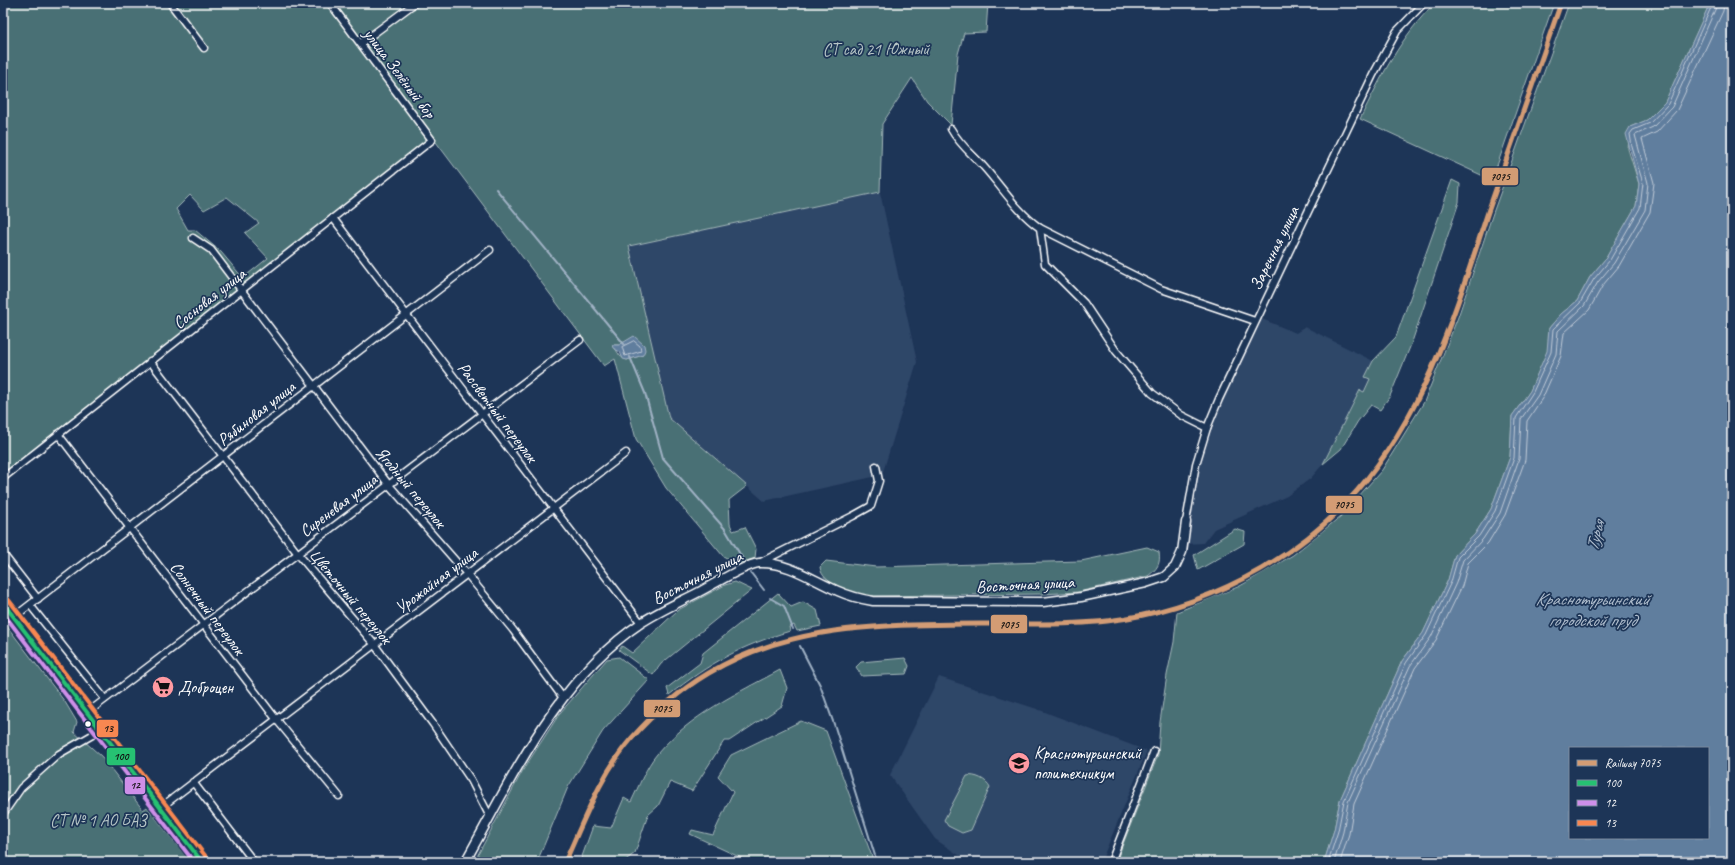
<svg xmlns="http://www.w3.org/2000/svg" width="1735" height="865" font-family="Caveat,sans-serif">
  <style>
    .built { fill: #2f4668 }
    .green { fill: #4a7074; stroke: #a4b8ba; fill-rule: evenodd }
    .water { fill: #617e9e; stroke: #a0b2c5; fill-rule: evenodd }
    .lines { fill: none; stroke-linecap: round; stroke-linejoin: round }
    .shore { stroke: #c0cbd8; stroke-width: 1 }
    .stream { stroke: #a0b2c5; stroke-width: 2 }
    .minor-casing { stroke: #fff; stroke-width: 9 }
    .tertiary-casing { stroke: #fff; stroke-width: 11 }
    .secondary-casing { stroke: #fff; stroke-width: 12 }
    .minor { stroke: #1d3557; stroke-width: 6 }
    .tertiary { stroke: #1d3557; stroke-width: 8 }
    .secondary { stroke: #1d3557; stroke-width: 9 }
    .bus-1-casing { stroke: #1d3557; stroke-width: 7 }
    .bus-2-casing { stroke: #1d3557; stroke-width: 7 }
    .bus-3-casing { stroke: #1d3557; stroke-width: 7 }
    .bus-1 { stroke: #26c172; stroke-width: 4 }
    .bus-2 { stroke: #ce8fe9; stroke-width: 4 }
    .bus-3 { stroke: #f88751; stroke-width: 4 }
    .rail-1-casing { stroke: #1d3557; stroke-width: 8 }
    .rail-1 { stroke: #d39c74; stroke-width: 5 }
    .bus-dot { fill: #fff; stroke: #1d3557; stroke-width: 1.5 }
    .labels { text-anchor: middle; stroke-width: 3.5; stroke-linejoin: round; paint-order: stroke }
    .park-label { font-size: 17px; fill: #b7c6c7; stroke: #1d3557 }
    .street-label { font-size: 17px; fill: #fff; stroke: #1d3557 }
    .poi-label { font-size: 17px; fill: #fff; stroke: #1d3557; text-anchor: start }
    .water-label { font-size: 18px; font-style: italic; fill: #b0bece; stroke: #1d3557 }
    .line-badge { stroke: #1d3557; stroke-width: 1.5 }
    .pale-badge-label { font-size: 11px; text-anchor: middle; font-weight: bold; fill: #111 }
  </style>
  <rect width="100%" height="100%" fill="#1d3557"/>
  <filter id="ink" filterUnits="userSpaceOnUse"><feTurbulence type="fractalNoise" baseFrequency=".025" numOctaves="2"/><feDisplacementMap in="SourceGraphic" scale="8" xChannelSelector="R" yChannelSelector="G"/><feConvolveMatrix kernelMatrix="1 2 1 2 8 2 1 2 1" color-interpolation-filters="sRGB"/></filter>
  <g filter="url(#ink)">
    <!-- built -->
    <g class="built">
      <path d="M880,192L917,362L882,475L764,501L669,418L629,246Z"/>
      <path d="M1262,319L1296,333L1305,327L1373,361L1366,376L1371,379L1364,392L1360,390L1323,464L1311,478L1287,496L1214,529L1203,543L1186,544L1198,464L1209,428Z"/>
      <path d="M939,677L1037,709L1147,751L1101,862H969L935,839L890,775Z"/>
    </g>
    <!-- green -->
    <g class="green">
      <path d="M3,3H988L986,32L964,33L958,54L951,125L927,101L912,78L882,124L880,192L629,246L669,418L747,486L729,500L730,524L733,531L745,527L756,549L755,558L738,564L723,556L666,488L636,439L615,359L604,366L436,142L427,141L3,473ZM190,195L204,210L227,197L259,223L245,233L268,258L243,278L221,252L195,230H188L176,209ZM613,345H619L643,355L627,360L620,356Z"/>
      <path d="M1435,3H1554L1492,180L1360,119C1381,77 1401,36 1435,3Z"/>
      <path d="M1569,3H1710L1665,102L1647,120L1630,127L1628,149L1639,184L1636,206L1606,258L1590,277L1577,301L1561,314L1549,328L1548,350L1530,391L1512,416L1510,457L1491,509L1475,534L1455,555L1448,580L1423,633L1402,661L1340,800L1334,830L1324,862H1116L1158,755L1160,722L1167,675L1174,642L1177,612L1240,586L1293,555L1341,516L1382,470L1424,402L1458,317L1493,213Z"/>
      <path d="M1452,180L1460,184L1459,202L1412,342L1390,396L1380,410L1371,405L1358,421L1341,449L1323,464L1360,390L1364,392L1370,379L1365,377L1373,361L1396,337Z"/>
      <path d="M1235,529L1245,532L1244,544L1198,570L1194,555Z"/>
      <path d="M1147,547L1159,552C1161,564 1157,569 1148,576L1078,592L1042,594L866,596C851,591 822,585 820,567L826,561L876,567L1081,561Z"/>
      <path d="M735,582L752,590L661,664L653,675L619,650L622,646L632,653L678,610L725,585Z"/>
      <path d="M778,593L791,607L803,602L817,610L821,626L797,631L794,625L789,627L790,631C740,646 710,663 669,695L667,688L700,663L703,653Z"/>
      <path d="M3,621L65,702L77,722L74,732L101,756L143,810L147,807L190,862H3Z"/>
      <path d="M619,657L649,680L603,731L568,787L537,862H474L523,770L560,713L607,659Z"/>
      <path d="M905,658L909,666L906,674L862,676L856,667L861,662Z"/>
      <path d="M780,670L787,688L782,706L729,741H724L692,791L670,782L658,806L648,815L635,853L623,862H580L593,826L611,828L624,798L631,802C639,786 646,767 657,754C690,715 736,694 780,670Z"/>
      <path d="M801,721L826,731L874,862H750L690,834L692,830L713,835L733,792L718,776L731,755Z"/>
      <path d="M967,776C975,774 987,780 990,787L971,830L962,833L948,826L944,820Z"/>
    </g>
    <!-- water -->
    <g class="water">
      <path d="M1710,3H1732V862H1324L1334,830L1340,800L1402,661L1423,633L1448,580L1455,555L1475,534L1491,509L1510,457L1512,416L1530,391L1547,351L1549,328L1561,314L1577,301L1590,277L1606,258L1636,206L1639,184L1626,134L1630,127L1647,120L1665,102ZM1570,748H1708V838H1570Z"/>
      <path d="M634,336L644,345L645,350L643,355L627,360L623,359L620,352L613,348L612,345H619Z"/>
    </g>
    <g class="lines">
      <!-- shore -->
      <g class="shore">
        <path d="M634,341L640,346L641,351L625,356L622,347Z"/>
        <path d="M1328,862L1338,831L1344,801L1406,663L1426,635L1451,582L1458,557L1479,536L1495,511L1514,458L1516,418L1533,392L1551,352L1553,329L1580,303L1594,279L1610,260L1640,208L1643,183L1632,147L1630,134L1633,130L1650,123L1668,104L1713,3"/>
        <path d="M1334,862L1343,832L1348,802L1410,666L1431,637L1456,583L1463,560L1483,539L1500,513L1519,459L1521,419L1538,395L1556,354L1558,331L1584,306L1598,282L1614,263L1645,210L1648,183L1635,135L1653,127L1672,107L1718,3"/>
        <path d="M1340,862L1349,834L1354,804L1415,668L1436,640L1462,586L1468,563L1488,543L1505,515L1525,460L1527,421L1543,397L1561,356L1564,333L1589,310L1603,285L1619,266L1650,212L1654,183L1642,139L1657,132L1677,110L1723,11L1724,3"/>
      </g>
      <!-- stream -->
      <g class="stream">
        <path d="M496,189L624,344"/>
        <path d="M630,357L645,393L663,458L725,529L744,561"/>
        <path d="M751,573L764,590"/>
        <path d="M770,598L784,606L793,629"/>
        <path d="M800,646L820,685L835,727L877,862"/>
      </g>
      <!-- minor casing -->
      <g class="minor-casing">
        <g id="minor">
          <path d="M170,3L204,48"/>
          <path d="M361,43L415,3"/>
          <path d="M951,129C959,144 972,154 983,166C1002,187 1017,212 1040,228L1161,289L1255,321"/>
          <path d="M333,218L641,623"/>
          <path d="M1040,228L1045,264L1084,303L1116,351L1152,393L1181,415L1207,428"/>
          <path d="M193,238L211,250L389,485L467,574L513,630L563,698"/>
          <path d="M150,361L298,554L374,644L433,724L471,780L490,817"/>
          <path d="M58,434L276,719L339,796"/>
          <path d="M3,478L432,140L330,3"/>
          <path d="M1186,522L1196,464L1207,428L1219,399L1373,75L1397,31L1424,3"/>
          <path d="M3,554L38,599"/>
          <path d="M759,563L853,516L871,506L879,481L876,466"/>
          <path d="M30,605L105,699"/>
          <path d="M14,617L490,250"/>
          <path d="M87,713L580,340"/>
          <path d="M193,782L254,862"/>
          <path d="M160,808L626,453"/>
          <path d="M3,814L21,788L59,754L101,730"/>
          <path d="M1111,862L1154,751"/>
        </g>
      </g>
      <!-- tertiary casing -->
      <g class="tertiary-casing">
        <path id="tertiary" d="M465,862C513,777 557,679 641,623C659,611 680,602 699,592C713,585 746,564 759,563C789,562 812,580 838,591C849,596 861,599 873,601L1043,602L1081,597L1146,583L1164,577L1175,567L1182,552L1186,522"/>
      </g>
      <!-- secondary casing -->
      <g class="secondary-casing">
        <path id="secondary" d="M3,603L202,862"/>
      </g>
      <!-- minor -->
      <use href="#minor" class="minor"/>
      <!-- tertiary -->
      <use href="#tertiary" class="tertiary"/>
      <!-- secondary -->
      <use href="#secondary" class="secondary"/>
      <!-- bus-1 casing -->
      <g class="bus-1-casing">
        <path id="bus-1" d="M3,603L202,862"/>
      </g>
      <!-- bus-2 casing -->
      <g class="bus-2-casing">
        <path id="bus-2" d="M3,613L194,862"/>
      </g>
      <!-- bus-3 casing -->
      <g class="bus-3-casing">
        <path id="bus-3" d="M8,599L207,858"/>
      </g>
      <!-- bus-1 -->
      <use href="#bus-1" class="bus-1"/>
      <!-- bus-2 -->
      <use href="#bus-2" class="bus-2"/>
      <!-- bus-3 -->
      <use href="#bus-3" class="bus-3"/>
      <!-- rail-1 casing -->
      <g class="rail-1-casing">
        <path id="rail-1" d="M565,862C584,820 601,774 631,739C736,619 858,625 1004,624C1038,624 1073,625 1107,621C1201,610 1295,562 1357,491C1426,412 1456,309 1488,212C1512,142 1537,73 1561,3"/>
      </g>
      <!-- rail-1 -->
      <use href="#rail-1" class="rail-1"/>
    </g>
  </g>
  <!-- icons -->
  <defs>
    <g id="supermarket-disc" transform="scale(1.15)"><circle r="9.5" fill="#ff9aa2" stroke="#1d3557"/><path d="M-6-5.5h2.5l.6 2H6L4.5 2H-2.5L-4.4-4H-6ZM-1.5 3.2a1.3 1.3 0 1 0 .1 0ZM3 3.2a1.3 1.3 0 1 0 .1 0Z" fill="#111"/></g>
    <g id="university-disc" transform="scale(1.15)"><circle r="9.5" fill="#ff9aa2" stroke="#1d3557"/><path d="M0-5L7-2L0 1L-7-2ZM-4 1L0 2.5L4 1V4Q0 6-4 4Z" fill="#111"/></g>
  </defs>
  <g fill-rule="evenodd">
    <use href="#supermarket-disc" x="163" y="687"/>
    <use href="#university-disc" x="1019" y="763"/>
  </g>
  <!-- markers -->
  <circle class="bus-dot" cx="88" cy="724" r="3.5"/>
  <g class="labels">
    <!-- park labels -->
    <g class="park-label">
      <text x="876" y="55">СТ сад 21 Южный</text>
      <text x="98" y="826">СТ № 1 АО БАЗ</text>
    </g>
    <!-- street labels -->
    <g class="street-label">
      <text transform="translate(400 73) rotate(53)" y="6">улица Зелёный бор</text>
      <text transform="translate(1274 248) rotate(-64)" y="6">Заречная улица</text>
      <text transform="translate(209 298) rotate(-38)" y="6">Сосновая улица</text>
      <text transform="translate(498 412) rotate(53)" y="6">Рассветный переулок</text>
      <text transform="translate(256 413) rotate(-38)" y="6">Рябиновая улица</text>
      <text transform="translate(411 487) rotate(50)" y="6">Ягодный переулок</text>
      <text transform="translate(338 505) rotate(-37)" y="6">Сиреневая улица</text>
      <text transform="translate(697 577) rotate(-27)" y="6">Восточная улица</text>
      <text transform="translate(436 580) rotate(-37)" y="6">Урожайная улица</text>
      <text transform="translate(1025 584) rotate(-3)" y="6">Восточная улица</text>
      <text transform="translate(351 596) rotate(50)" y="6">Цветочный переулок</text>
      <text transform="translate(208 608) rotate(53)" y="6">Солнечный переулок</text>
    </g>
    <!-- poi labels -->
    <g class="poi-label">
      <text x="178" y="693">Доброцен</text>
      <text x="1034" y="759">Краснотурьинский<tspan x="1034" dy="20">политехникум</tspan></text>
    </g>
    <!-- water labels -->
    <g class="water-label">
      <text transform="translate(1595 536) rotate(-76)" y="6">Турья</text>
      <text x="1592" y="605">Краснотурьинский<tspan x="1592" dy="21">городской пруд</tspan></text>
    </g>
  </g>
  <g class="line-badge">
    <rect x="1481" y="167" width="38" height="19" rx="4" fill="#d39c74"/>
    <rect x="1325" y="495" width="38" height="19" rx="4" fill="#d39c74"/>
    <rect x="990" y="614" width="38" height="20" rx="4" fill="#d39c74"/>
    <rect x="643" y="699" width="38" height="19" rx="4" fill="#d39c74"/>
    <rect x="96" y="719" width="23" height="19" rx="4" fill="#f88751"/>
    <rect x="106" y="747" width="30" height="19" rx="4" fill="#26c172"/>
    <rect x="124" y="776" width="22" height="19" rx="4" fill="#ce8fe9"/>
  </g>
  <g class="pale-badge-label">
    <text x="1500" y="180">7075</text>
    <text x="1344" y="508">7075</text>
    <text x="1009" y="628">7075</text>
    <text x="662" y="712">7075</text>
    <text x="108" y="732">13</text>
    <text x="121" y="760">100</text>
    <text x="135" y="789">12</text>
  </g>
  <!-- margin -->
  <rect width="1735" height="865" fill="none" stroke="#1d3557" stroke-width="16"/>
  <rect x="8" y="8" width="1719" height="849" fill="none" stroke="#fff" stroke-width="1.5" filter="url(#ink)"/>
  <!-- legend -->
  <rect x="1569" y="747" width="140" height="92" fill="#1d3557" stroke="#77869a"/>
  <rect x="1577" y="760" width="20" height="6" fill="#d39c74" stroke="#77869a"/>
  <text x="1605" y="767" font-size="12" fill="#ffffff">Railway 7075</text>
  <rect x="1577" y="780" width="20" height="6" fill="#26c172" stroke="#77869a"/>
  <text x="1605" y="787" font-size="12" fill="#ffffff">100</text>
  <rect x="1577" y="800" width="20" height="6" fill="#ce8fe9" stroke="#77869a"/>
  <text x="1605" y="807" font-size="12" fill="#ffffff">12</text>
  <rect x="1577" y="820" width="20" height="6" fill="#f88751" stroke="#77869a"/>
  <text x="1605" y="827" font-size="12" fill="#ffffff">13</text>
</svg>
